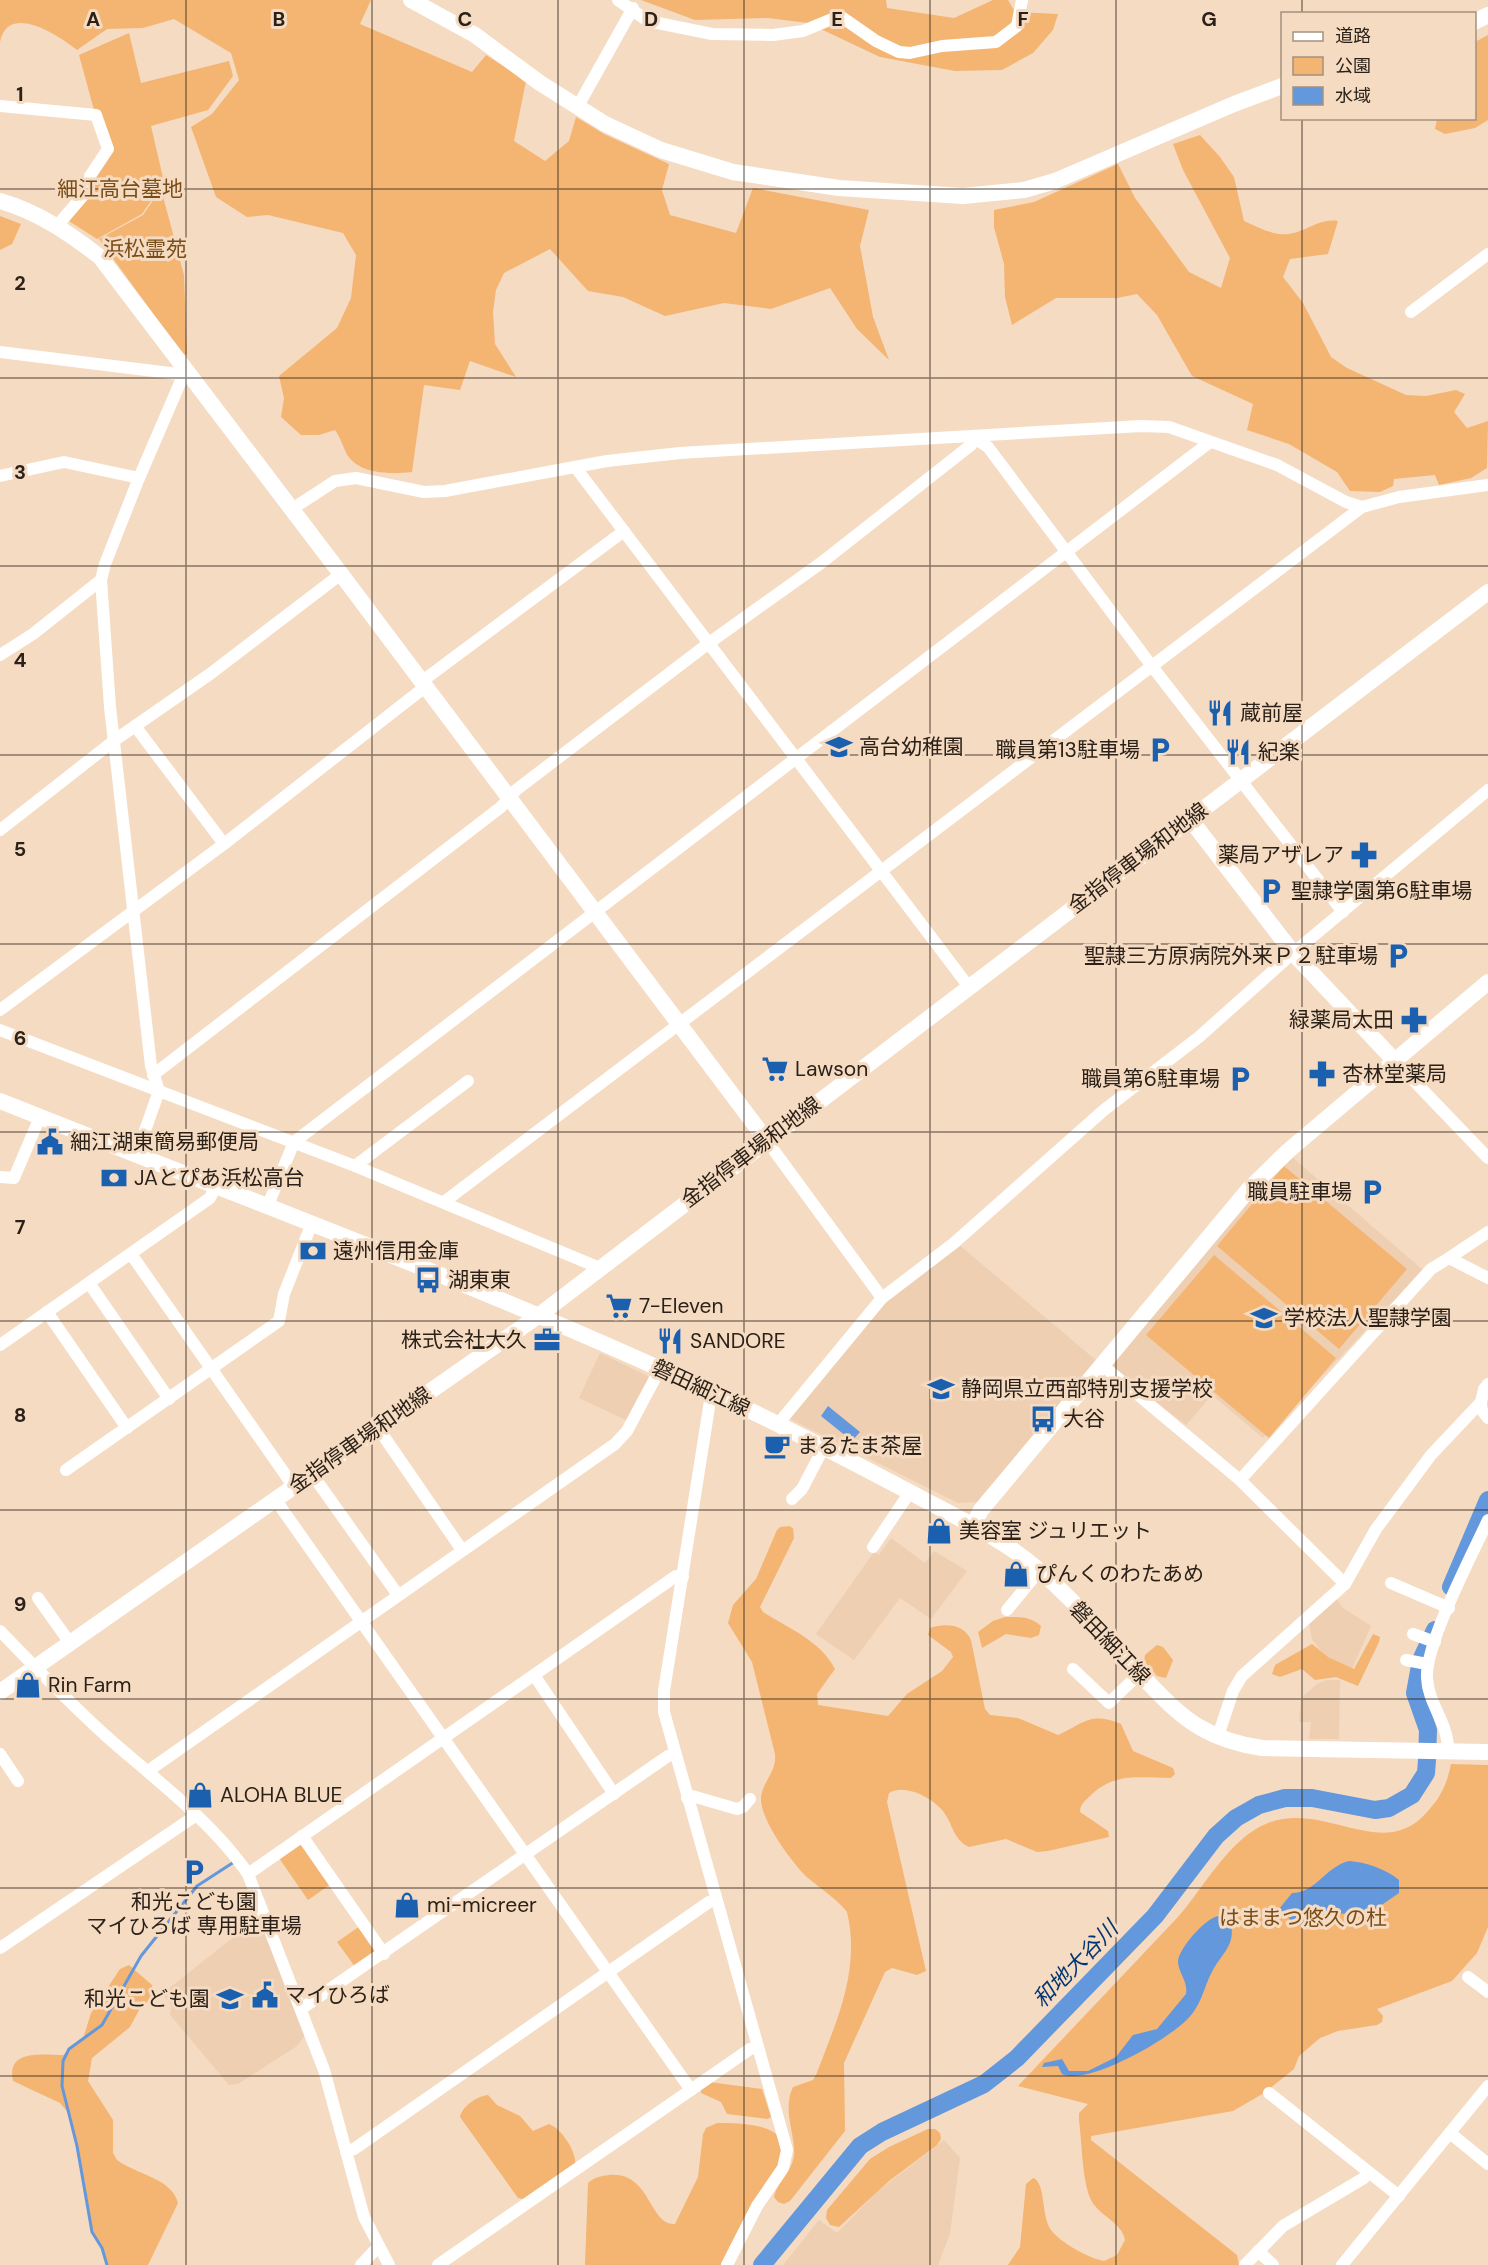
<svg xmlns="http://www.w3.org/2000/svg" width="1488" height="2265" font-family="'DM Sans','Noto Sans JP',sans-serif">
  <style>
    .built { fill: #efcfb2 }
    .green { fill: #f4b472 }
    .water { fill: #6398dc }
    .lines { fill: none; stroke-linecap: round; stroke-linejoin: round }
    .stream { stroke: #6398dc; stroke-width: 3 }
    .river { stroke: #6398dc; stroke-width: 18 }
    .street { stroke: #fff; stroke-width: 12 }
    .secondary { stroke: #fff; stroke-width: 16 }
    .grid { fill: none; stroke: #2b2118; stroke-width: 1.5; stroke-opacity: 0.55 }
    .labels { text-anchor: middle; stroke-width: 6; stroke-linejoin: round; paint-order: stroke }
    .park-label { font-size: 21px; fill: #794d19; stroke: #f5dbc2 }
    .poi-label { font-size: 21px; fill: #2b2118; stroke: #f5dbc2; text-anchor: start }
    .street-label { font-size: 21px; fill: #2b2118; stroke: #f5dbc2 }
    .water-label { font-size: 22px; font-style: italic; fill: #003673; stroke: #f5dbc2 }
    .grid-label { font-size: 20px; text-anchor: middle; font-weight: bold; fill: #2b2118; stroke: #f5dbc2; stroke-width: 6; stroke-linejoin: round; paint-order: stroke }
  </style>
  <rect width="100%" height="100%" fill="#f5dbc2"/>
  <!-- built -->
  <g class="built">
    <path d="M1292,1157L1423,1270L1263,1438L1212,1395L1186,1425L1111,1367L1258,1189Z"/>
    <path d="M958,1244L1097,1361L978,1502L958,1503L786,1417L885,1299Z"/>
    <path d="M600,1353L652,1378L628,1421L579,1398Z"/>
    <path d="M891,1538L925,1563L934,1551L967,1571L931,1619L900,1598L854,1660L816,1634L874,1552L879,1555Z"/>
    <path d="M1336,1598L1343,1608L1371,1626L1352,1669L1324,1655L1312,1639L1309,1622Z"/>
    <path d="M1326,1680H1340L1339,1739H1309L1311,1722H1299L1301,1698L1317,1684Z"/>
    <path d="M261,1915L306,2034L297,2046L238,2084L229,2085L170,2015L171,2005L162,1994Z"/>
    <path d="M944,2140L960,2158L950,2234L938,2265H783L819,2220L837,2233L878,2191Z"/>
  </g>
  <!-- green -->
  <g class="green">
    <path d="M0,0H371L360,24L472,72L486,55L526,81L514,141L545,161L569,141L576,117L604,134L669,164L662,190L670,215L736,233L753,188L869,210L860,246L873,317L889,360L857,329L830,288L771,309L724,303L665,316L623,297L588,291L550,249L504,273L496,290L493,312L495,344L516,377L470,361L460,390L424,385L412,472C391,474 362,475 348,456C344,450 341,438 335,430L319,435H301L281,417L284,398L279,376L337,328L351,298L356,255L343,233L268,215L247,217L216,197L191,127L212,114L239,80L231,53L174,19L143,28L107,29L77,50C61,37 8,1 0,42Z"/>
    <path d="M641,0H886L887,8L954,18L993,0H1008L1015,12L1058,14L1053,30L1033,53L1002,70L955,71L880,57L808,23L768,18L695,20Z"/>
    <path d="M129,33L141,83L229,61L233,76L208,110L151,126L164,182L142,214L97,239L61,216L86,189L106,154L79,55Z"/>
    <path d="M1488,35V120L1475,128L1445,134L1435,129L1437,119L1474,118L1475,42Z"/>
    <path d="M1200,135L1220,157L1234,177L1244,221C1258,227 1273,236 1289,234C1306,232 1319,218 1338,221L1328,254L1290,259L1283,277L1303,303L1331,357L1347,368L1406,395L1426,396L1456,390L1465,394L1454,412L1467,428L1488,421L1487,468L1471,478L1439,485L1435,475L1394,479L1393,486L1380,492L1350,491L1337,472L1289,444L1247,430L1253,404L1192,376L1157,315L1137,294L1117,298H1056L1012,325L1005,297L1004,264L994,227V210L1034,202L1118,164L1135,198L1189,272L1221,288L1230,258L1183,170L1173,144Z"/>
    <path d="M161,189L184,275L187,354L183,355L99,239L143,215Z"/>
    <path d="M0,216L21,224L12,244L0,250Z"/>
    <path d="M1284,1166L1407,1269L1339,1349L1217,1246Z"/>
    <path d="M1214,1255L1336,1358L1269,1438L1146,1335Z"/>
    <path d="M789,1526L793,1528L794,1538L760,1607L763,1612C788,1628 821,1641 835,1669L817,1694L818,1705L888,1716L907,1694L942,1671L953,1657L951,1652L928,1635L930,1628C945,1623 964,1624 971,1640L985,1709L990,1715L1018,1718L1058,1735C1084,1724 1089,1711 1121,1724L1133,1751L1173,1768L1175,1774L1171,1778C1139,1778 1114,1772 1090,1796C1085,1801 1080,1804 1080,1812L1108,1831L1109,1837L1048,1851L1037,1852L1006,1839L969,1847C951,1839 953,1819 939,1807C927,1795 903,1784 889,1793L887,1802L926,1971L917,1975L892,1968L885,1972L844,2063L845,2131L790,2201L784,2204L778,2202L774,2197C778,2180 796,2169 794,2149C793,2128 783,2108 793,2087L813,2080L816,2075C836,2022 861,1971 847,1912C837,1899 821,1889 808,1878C793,1864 760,1820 761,1798C762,1782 777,1772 775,1754L752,1662L728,1623L733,1605L756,1579L777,1530L780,1527Z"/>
    <path d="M1005,1617C1019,1617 1030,1616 1041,1626L1039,1635L1031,1638L1006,1634L982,1648L978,1632L993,1621Z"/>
    <path d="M1373,1634L1380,1637L1379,1642L1358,1686L1336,1677L1315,1680L1302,1669L1280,1677L1272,1674L1275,1665L1312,1644L1328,1657L1354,1669Z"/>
    <path d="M1157,1645L1163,1647L1173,1660L1166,1678L1157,1676L1144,1661L1145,1655Z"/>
    <path d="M1451,1764L1488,1765V1927L1477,1953L1452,1981L1377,2009L1383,2016L1382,2022L1377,2025L1338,2031L1320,2038L1299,2056L1294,2069L1264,2093L1233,2111L1091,2136V2140L1237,2255L1239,2265H1008L1020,2247L1026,2184L1033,2178C1046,2182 1041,2217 1051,2230C1061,2243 1088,2258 1104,2261L1117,2255L1125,2240C1122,2222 1099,2216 1091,2200C1082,2181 1082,2142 1079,2120V2113L1088,2104L1018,2086L1177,1918C1204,1888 1229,1838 1268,1823C1326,1801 1383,1863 1427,1812C1441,1797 1447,1784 1451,1764Z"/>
    <path d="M300,1843L331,1884L308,1900L279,1858Z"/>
    <path d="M360,1926L377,1951L356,1968L337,1942Z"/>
    <path d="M129,1965L152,1985L153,1996L139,2010L130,2027L92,2058L88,2081L113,2120V2153L117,2160C135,2174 172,2178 178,2203L148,2265H108L103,2248L93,2231L71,2116L60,2103L13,2081C6,2049 42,2055 63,2055L83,2039L91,2013L120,1969Z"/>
    <path d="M709,2082L762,2089L771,2117L768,2119L727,2114L721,2102L701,2093V2088Z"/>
    <path d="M488,2095L497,2105L520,2116L533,2131L549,2124C561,2128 577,2152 575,2164L524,2199L518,2198L460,2117C462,2106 478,2096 488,2095Z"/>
    <path d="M717,2123C733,2123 772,2123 780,2139C782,2144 782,2152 782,2158L721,2265H585L588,2183C595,2177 601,2176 609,2175C651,2171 649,2226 675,2224L698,2177L703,2134L706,2128Z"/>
    <path d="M928,2129H935L940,2133L941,2139L937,2145L889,2181L839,2227L830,2225L826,2218L827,2210L870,2159L889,2147Z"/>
  </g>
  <!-- water -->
  <g class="water">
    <path d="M828,1406L860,1432L852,1441L821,1416Z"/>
    <path d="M1349,1861C1365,1862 1386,1869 1399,1880V1893L1370,1913L1325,1914L1297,1926L1279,1909L1292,1893C1316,1893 1325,1867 1349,1861Z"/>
    <path d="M1219,1916L1230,1922C1237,1942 1223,1953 1214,1968C1205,1983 1203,2000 1192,2014C1176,2036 1087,2087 1062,2074L1058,2066L1042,2067L1044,2063L1062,2059L1069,2071H1088L1116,2057L1133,2035L1157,2029L1186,1994C1188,1981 1179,1974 1178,1962C1178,1949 1206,1917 1219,1916Z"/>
  </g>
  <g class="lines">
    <!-- stream -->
    <path class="stream" d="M107,2265L102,2248L92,2232L77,2146L62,2086L63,2061L69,2049L102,2025L141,1956L197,1886L234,1862"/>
    <!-- river -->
    <g class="river">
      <path d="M1451,1587L1488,1500"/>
      <path d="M762,2265L860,2146L882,2132L984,2084L1017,2058L1155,1916L1216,1836L1236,1818L1259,1805L1285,1798H1312L1375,1810L1389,1808L1412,1795L1426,1773L1427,1760L1428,1730L1415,1693L1421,1660L1435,1630"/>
    </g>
    <!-- street -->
    <g class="street">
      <path d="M618,0L648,21L712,34L773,35L803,31L832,19L843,18L876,41L899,52L910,53L942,46L996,42L1017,26L1022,0"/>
      <path d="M0,106L96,115L108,149L90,176L87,191L57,226"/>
      <path d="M578,106L633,8"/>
      <path d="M1411,312L1488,254"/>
      <path d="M0,352L178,374L186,369"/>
      <path d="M576,468L969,987"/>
      <path d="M0,476L64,462L139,478"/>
      <path d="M292,509L335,481L356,478L424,492L445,491L607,461L680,453L1141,426L1169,427L1277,465L1346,502L1362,507"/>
      <path d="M101,580L110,707L151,1066L159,1091L137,1153"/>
      <path d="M0,655L33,634L101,580L105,564L139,478L186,369"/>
      <path d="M421,682L624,531"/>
      <path d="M135,726L224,844"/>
      <path d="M0,830L115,740L210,674L341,574"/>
      <path d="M0,1010L224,844L425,687"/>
      <path d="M0,1030L355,1166L600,1268"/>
      <path d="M1394,1060L1488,1158"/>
      <path d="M153,1075L501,807L516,790L709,643L821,563L971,445L978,436L979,441L988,447L1151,665L1343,912"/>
      <path d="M767,1141L882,1298"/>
      <path d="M355,1166L468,1081"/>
      <path d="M0,1177L14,1178L40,1117"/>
      <path d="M444,1202L1362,507L1399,497L1488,485"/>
      <path d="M268,1205L294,1142L1210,442"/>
      <path d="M1488,1232L1449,1258L1488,1278"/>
      <path d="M131,1254L294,1487"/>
      <path d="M89,1283L169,1399"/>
      <path d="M47,1312L127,1428"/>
      <path d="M0,1345L210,1198L216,1185"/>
      <path d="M1101,1364L1240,1480L1431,1269L1449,1258"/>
      <path d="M714,1393L710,1401L664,1691V1712L787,2150L783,2168L757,2206L727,2265"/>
      <path d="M1481,1402V1409L1488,1418"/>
      <path d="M778,1424L882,1298L954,1243L1104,1110L1199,1037L1293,953L1488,790"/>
      <path d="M378,1428L462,1550"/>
      <path d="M66,1470L279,1321L284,1294L312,1223"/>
      <path d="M312,1474L398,1595"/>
      <path d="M1240,1480L1345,1584"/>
      <path d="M275,1499L691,2090"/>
      <path d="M792,1499L802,1489L824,1447"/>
      <path d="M873,1547L910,1492"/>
      <path d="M1391,1583L1449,1608"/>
      <path d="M38,1598L70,1643"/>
      <path d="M1007,1610L1039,1571"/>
      <path d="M0,1631C37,1669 74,1708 114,1743C158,1781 216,1826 248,1874L324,2070L364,2217L389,2265"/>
      <path d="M1413,1634L1435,1642"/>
      <path d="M1406,1660L1427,1664"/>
      <path d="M1073,1669L1109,1703L1140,1673"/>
      <path d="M534,1675L614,1794"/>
      <path d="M1218,1736L1233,1691L1242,1676L1345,1584L1376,1529L1431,1455L1481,1402L1484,1389L1488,1384"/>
      <path d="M1448,1751C1449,1724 1428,1704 1427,1678C1425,1644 1472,1555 1488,1520"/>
      <path d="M0,1754L18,1781"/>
      <path d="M148,1771L615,1444L627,1431L660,1369"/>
      <path d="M687,1798L692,1796L737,1809L743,1807L750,1799"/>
      <path d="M302,1836L384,1954"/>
      <path d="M248,1874L676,1576L683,1577"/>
      <path d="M0,1948L195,1816"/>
      <path d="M1468,1977L1488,1992"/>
      <path d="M301,2009L668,1756L675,1754"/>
      <path d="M1269,2093L1399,2196"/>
      <path d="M1450,2133L1488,2164"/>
      <path d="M346,2151L354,2149L709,1902L716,1900"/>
      <path d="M1258,2251L1273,2265"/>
      <path d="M361,2265L379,2246"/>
      <path d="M438,2265L750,2049L757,2047"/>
      <path d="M1245,2265L1283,2226L1364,2178L1368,2172"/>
      <path d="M1342,2265L1488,2086"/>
    </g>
    <!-- secondary -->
    <g class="secondary">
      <path d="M411,0L475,35L540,83L605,124L661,150L733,172L839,188L963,196L1024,190L1055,181L1234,104L1282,86"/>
      <path d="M1474,22L1488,15"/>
      <path d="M0,201C38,212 69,233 100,257L341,574L767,1141"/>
      <path d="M1190,819L1293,953L1394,1060"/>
      <path d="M0,1101C252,1202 507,1294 753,1412C809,1439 864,1468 919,1497C951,1514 984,1530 1013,1550C1060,1583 1098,1629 1137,1671C1157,1691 1176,1714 1201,1728C1220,1739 1241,1745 1262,1748L1488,1752"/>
      <path d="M973,1525L981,1510L1249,1189L1288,1151L1488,982"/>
      <path d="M0,1692L538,1316L1488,592"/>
    </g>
  </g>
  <!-- grid -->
  <path class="grid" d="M186,0V2265M372,0V2265M558,0V2265M744,0V2265M930,0V2265M1116,0V2265M1302,0V14M1302,118V2265M0,189H1488M0,378H1488M0,566H1488M0,755H1488M0,944H1488M0,1132H1488M0,1321H1488M0,1510H1488M0,1699H1488M0,1888H1488M0,2076H1488"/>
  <!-- icons -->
  <defs>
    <g id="restaurant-bare" transform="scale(2.07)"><path d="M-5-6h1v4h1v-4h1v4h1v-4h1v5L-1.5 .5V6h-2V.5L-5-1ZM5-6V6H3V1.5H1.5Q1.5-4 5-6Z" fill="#1b5faf" stroke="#f5dbc2" stroke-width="2.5" paint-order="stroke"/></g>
    <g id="school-bare" transform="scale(2.07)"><path d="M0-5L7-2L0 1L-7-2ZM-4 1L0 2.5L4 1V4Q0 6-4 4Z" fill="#1b5faf" stroke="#f5dbc2" stroke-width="2.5" paint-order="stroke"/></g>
    <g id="parking-bare" transform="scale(2.07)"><path d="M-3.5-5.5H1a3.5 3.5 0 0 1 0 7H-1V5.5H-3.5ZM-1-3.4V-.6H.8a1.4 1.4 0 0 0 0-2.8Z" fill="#1b5faf" stroke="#f5dbc2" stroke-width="2.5" paint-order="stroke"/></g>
    <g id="pharmacy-bare" transform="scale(2.07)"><path d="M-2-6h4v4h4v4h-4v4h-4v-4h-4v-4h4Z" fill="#1b5faf" stroke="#f5dbc2" stroke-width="2.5" paint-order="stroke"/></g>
    <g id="supermarket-bare" transform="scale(2.07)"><path d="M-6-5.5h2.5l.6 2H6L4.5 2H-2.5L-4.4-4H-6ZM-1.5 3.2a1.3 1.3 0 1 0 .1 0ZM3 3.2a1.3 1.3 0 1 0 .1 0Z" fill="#1b5faf" stroke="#f5dbc2" stroke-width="2.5" paint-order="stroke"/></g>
    <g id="civic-bare" transform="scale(2.07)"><path d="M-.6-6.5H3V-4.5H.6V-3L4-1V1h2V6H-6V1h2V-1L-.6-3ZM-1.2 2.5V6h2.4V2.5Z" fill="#1b5faf" stroke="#f5dbc2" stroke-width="2.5" paint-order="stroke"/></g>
    <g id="bank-bare" transform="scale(2.07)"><path d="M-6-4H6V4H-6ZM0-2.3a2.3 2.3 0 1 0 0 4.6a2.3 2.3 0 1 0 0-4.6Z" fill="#1b5faf" stroke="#f5dbc2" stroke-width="2.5" paint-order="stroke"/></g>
    <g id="bus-bare" transform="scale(2.07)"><path d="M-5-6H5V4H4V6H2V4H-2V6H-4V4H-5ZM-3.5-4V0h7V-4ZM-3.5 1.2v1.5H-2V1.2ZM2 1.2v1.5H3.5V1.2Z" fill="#1b5faf" stroke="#f5dbc2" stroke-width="2.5" paint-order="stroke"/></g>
    <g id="office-bare" transform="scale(2.07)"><path d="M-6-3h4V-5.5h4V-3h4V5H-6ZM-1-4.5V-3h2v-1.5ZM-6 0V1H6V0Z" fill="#1b5faf" stroke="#f5dbc2" stroke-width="2.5" paint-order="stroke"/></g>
    <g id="cafe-bare" transform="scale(2.07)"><path d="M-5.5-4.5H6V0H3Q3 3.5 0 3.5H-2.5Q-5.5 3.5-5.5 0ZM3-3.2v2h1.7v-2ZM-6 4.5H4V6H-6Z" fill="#1b5faf" stroke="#f5dbc2" stroke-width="2.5" paint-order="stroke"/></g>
    <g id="shop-bare" transform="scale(2.07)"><path d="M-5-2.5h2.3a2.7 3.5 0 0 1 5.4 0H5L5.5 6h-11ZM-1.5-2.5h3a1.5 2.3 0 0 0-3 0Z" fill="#1b5faf" stroke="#f5dbc2" stroke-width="2.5" paint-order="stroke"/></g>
  </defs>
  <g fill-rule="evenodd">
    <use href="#restaurant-bare" x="1220" y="713"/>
    <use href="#school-bare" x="839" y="747"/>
    <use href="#parking-bare" x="1160" y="750"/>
    <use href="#restaurant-bare" x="1238" y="752"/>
    <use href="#pharmacy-bare" x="1364" y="855"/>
    <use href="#parking-bare" x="1271" y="891"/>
    <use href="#parking-bare" x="1398" y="956"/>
    <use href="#pharmacy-bare" x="1414" y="1020"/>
    <use href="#supermarket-bare" x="775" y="1069"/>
    <use href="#pharmacy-bare" x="1322" y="1074"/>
    <use href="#parking-bare" x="1240" y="1079"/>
    <use href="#civic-bare" x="50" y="1142"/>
    <use href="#bank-bare" x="114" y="1178"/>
    <use href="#parking-bare" x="1372" y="1192"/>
    <use href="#bank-bare" x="313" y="1251"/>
    <use href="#bus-bare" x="428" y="1280"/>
    <use href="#supermarket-bare" x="619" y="1306"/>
    <use href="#school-bare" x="1264" y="1318"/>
    <use href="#office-bare" x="547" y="1340"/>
    <use href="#restaurant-bare" x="670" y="1341"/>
    <use href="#school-bare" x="941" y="1389"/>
    <use href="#bus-bare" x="1043" y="1419"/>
    <use href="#cafe-bare" x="777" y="1446"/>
    <use href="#shop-bare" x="939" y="1531"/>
    <use href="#shop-bare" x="1016" y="1574"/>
    <use href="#shop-bare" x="28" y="1685"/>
    <use href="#shop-bare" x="200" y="1795"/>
    <use href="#parking-bare" x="194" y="1872"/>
    <use href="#shop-bare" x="407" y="1905"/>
    <use href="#civic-bare" x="265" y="1995"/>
    <use href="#school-bare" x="230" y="1999"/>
  </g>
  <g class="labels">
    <!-- park labels -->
    <g class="park-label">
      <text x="120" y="196">細江高台墓地</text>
      <text x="145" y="256">浜松霊苑</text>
      <text x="1303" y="1925">はままつ悠久の杜</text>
    </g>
    <!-- poi labels -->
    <g class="poi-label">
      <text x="1240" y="720">蔵前屋</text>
      <text x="859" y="754">高台幼稚園</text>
      <text x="1140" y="757" text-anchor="end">職員第13駐車場</text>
      <text x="1258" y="759">紀楽</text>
      <text x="1344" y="862" text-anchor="end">薬局アザレア</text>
      <text x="1291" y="898">聖隷学園第6駐車場</text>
      <text x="1378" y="963" text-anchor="end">聖隷三方原病院外来Ｐ２駐車場</text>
      <text x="1394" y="1027" text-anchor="end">緑薬局太田</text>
      <text x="795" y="1076">Lawson</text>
      <text x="1342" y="1081">杏林堂薬局</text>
      <text x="1220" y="1086" text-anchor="end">職員第6駐車場</text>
      <text x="70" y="1149">細江湖東簡易郵便局</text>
      <text x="134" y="1185">JAとぴあ浜松高台</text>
      <text x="1352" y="1199" text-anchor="end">職員駐車場</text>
      <text x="333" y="1258">遠州信用金庫</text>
      <text x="448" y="1287">湖東東</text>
      <text x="639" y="1313">7-Eleven</text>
      <text x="1284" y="1325">学校法人聖隷学園</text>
      <text x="527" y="1347" text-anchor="end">株式会社大久</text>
      <text x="690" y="1348">SANDORE</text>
      <text x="961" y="1396">静岡県立西部特別支援学校</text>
      <text x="1063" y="1426">大谷</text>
      <text x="797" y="1453">まるたま茶屋</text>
      <text x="959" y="1538">美容室 ジュリエット</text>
      <text x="1036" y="1581">ぴんくのわたあめ</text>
      <text x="48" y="1692">Rin Farm</text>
      <text x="220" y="1802">ALOHA BLUE</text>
      <text x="194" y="1909" text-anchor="middle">和光こども園<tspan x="194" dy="24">マイひろば 専用駐車場</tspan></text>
      <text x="427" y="1912">mi-micreer</text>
      <text x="285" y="2002">マイひろば</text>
      <text x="210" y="2006" text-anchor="end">和光こども園</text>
    </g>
    <!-- street labels -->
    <g class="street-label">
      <text transform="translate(1138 858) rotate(-37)" y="7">金指停車場和地線</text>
      <text transform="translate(751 1152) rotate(-37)" y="7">金指停車場和地線</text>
      <text transform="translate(701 1388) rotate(25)" y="7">磐田細江線</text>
      <text transform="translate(360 1440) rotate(-35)" y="7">金指停車場和地線</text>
      <text transform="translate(1110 1643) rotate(46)" y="7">磐田細江線</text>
    </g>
    <!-- water labels -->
    <g class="water-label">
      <text transform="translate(1075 1964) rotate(-46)" y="8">和地大谷川</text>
    </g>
  </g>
  <g class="grid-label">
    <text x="93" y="26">A</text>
    <text x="279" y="26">B</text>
    <text x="465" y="26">C</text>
    <text x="651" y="26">D</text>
    <text x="837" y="26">E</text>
    <text x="1023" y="26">F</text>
    <text x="1209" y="26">G</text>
    <text x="20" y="101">1</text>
    <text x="20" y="290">2</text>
    <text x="20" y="479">3</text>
    <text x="20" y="667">4</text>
    <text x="20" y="856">5</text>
    <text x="20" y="1045">6</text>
    <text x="20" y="1234">7</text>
    <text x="20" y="1422">8</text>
    <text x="20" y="1611">9</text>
  </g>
  <!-- legend -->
  <rect x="1281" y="12" width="195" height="108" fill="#f5dbc2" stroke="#a4917e" stroke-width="1.5"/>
  <rect x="1293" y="32" width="30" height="9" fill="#ffffff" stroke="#a4917e" stroke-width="1.5"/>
  <text x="1335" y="42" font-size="18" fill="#2b2118">道路</text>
  <rect x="1293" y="57" width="30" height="18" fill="#f4b472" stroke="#a4917e" stroke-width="1.5"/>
  <text x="1335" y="72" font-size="18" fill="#2b2118">公園</text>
  <rect x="1293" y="87" width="30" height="18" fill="#6398dc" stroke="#a4917e" stroke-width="1.5"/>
  <text x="1335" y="102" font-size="18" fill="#2b2118">水域</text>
</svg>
